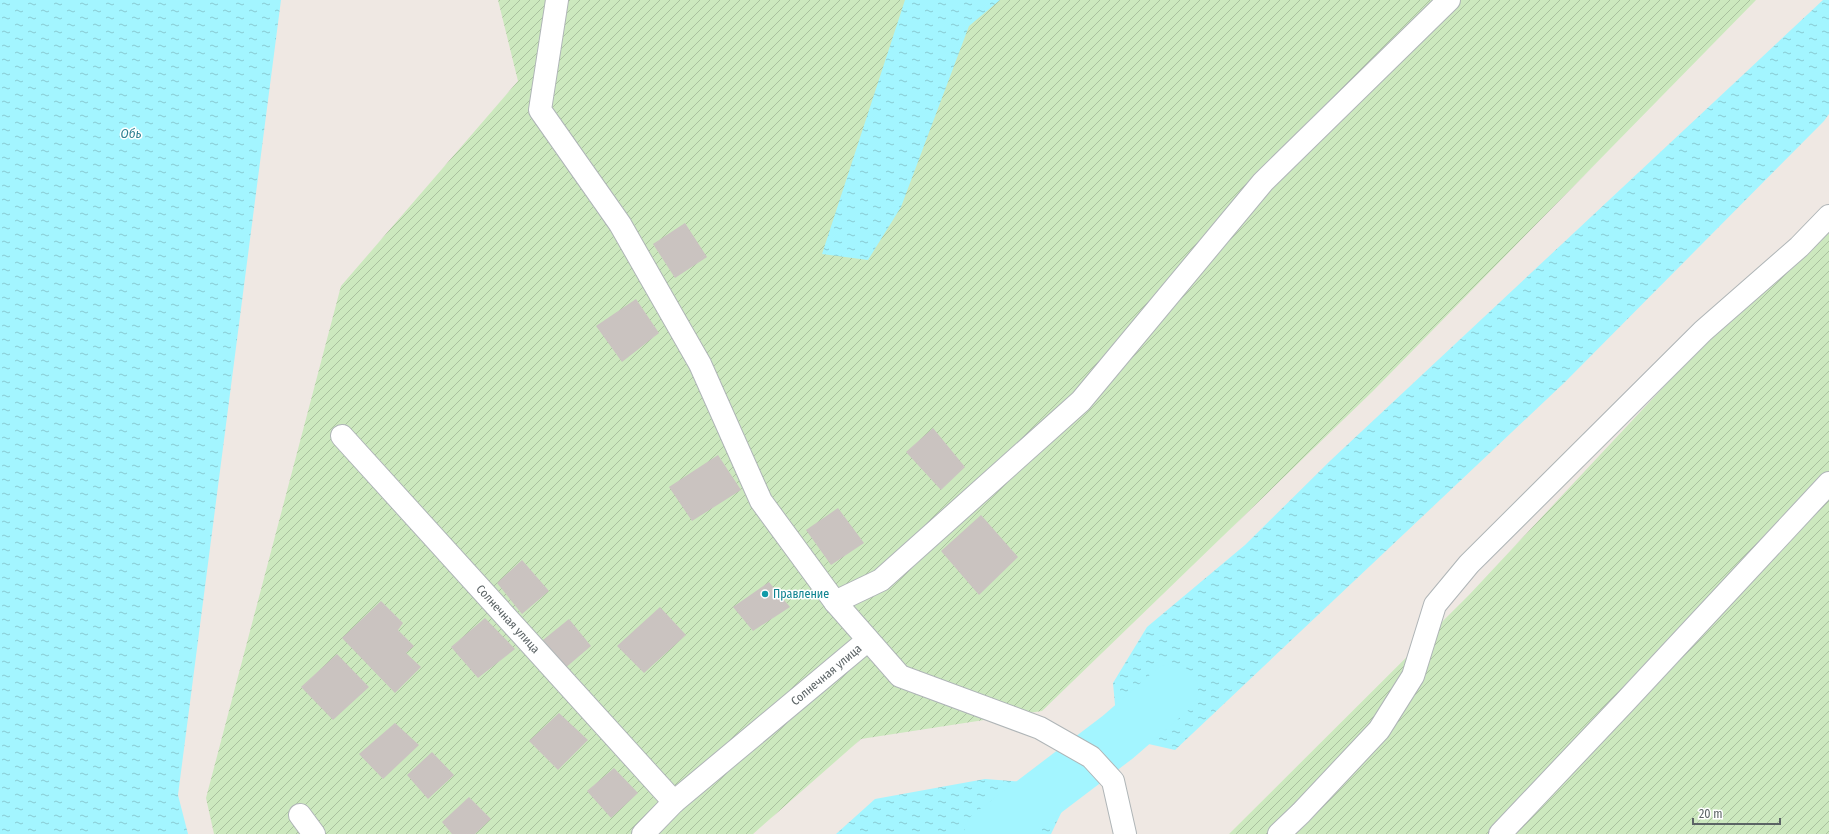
<svg xmlns="http://www.w3.org/2000/svg" width="1829" height="834" font-family="'Fira Sans Condensed',sans-serif">
  <style>
    .garden { fill: url(#garden-furrows) }
    .water { fill: url(#water-ripples) }
    .lines { fill: none; stroke-linecap: round; stroke-linejoin: round }
    .river { stroke: #a3f5ff; stroke-width: 52 }
    .building { fill: #cac3c0 }
    .street-casing { stroke: #afb5b7; stroke-width: 24 }
    .street { stroke: #fff; stroke-width: 22 }
    .culture-dot { fill: #0f9aa8; stroke: #fff; stroke-width: 1.5 }
    .labels { text-anchor: middle; stroke-width: 3; stroke-linejoin: round; paint-order: stroke }
    .culture-label { font-size: 12px; fill: #0d838f; stroke: #fff; text-anchor: start }
    .street-label { font-size: 12px; fill: #5b6365; stroke: #fff }
    .water-label { font-size: 13px; font-style: italic; fill: #308092; stroke: #fff }
  </style>
  <defs>
    <pattern id="garden-furrows" width="10" height="10" patternUnits="userSpaceOnUse"><rect width="10" height="10" fill="#cce8be"/><path d="M-1 1l2-2M0 10L10 0M9 11l2-2" fill="none" stroke="#a9c09e"/></pattern>
    <pattern id="water-ripples" width="26" height="14" patternUnits="userSpaceOnUse"><rect width="26" height="14" fill="#a3f5ff"/><path d="M2 4q2-2 4 0t4 0M15 11q2-2 4 0t4 0" fill="none" stroke="#88cad2"/></pattern>
  </defs>
  <rect width="100%" height="100%" fill="#efe8e3"/>
  <!-- garden -->
  <g class="garden">
    <path d="M498,0H1756L1373,391L1042,711L861,739L753,834H214L206,798L341,286L518,81Z"/>
    <path d="M1829,217V834H1229L1469,595L1685,364Z"/>
  </g>
  <!-- water -->
  <g class="water">
    <path d="M0,0H281L178,795L188,834H0Z"/>
    <path d="M905,0H1000L969,26L901,207L868,260L822,254Z"/>
    <path d="M1823,0H1829V114L1824,121L1565,382L1175,750L1118,737L1113,683L1147,627L1245,545L1331,460Z"/>
    <path d="M985,779L1074,786L1051,834H836L875,799Z"/>
  </g>
  <g class="lines">
    <!-- river -->
    <path class="river" d="M990,834L1118,737L1172,690"/>
  </g>
  <!-- building -->
  <g class="building">
    <path d="M685,223L707,257L675,278L653,244Z"/>
    <path d="M636,299L659,333L622,362L596,326Z"/>
    <path d="M933,428L965,467L941,490L906,452Z"/>
    <path d="M718,455L741,490L692,521L669,487Z"/>
    <path d="M838,508L864,543L831,565L806,530Z"/>
    <path d="M981,515L1018,557L979,595L941,551Z"/>
    <path d="M522,560L549,591L522,614L497,583Z"/>
    <path d="M769,582L790,607L753,631L733,607Z"/>
    <path d="M381,601L403,623L398,630L414,646L406,653L421,667L395,693L342,638Z"/>
    <path d="M660,607L686,635L644,673L617,646Z"/>
    <path d="M485,618L515,649L478,678L451,647Z"/>
    <path d="M569,619L591,646L564,669L543,640Z"/>
    <path d="M337,654L369,687L333,720L301,687Z"/>
    <path d="M559,713L588,740L558,770L529,741Z"/>
    <path d="M395,723L419,745L383,779L359,754Z"/>
    <path d="M432,752L454,775L428,799L407,775Z"/>
    <path d="M614,768L638,793L611,818L587,791Z"/>
    <path d="M469,797L491,819L475,834H452L442,822Z"/>
  </g>
  <g class="lines">
    <!-- street casing -->
    <g class="street-casing">
      <g id="street">
        <path d="M557,0L540,110L620,224L700,364L761,501L835,602L900,676L1040,728L1091,757L1113,781L1125,834"/>
        <path id="s1" d="M342,436L674,802"/>
        <path d="M835,602L881,580L1081,401L1263,182L1449,0"/>
        <path d="M300,815L314,834"/>
        <path id="s2" d="M643,834L674,802L868,640"/>
        <path d="M1279,834L1301,813L1379,730L1413,676L1435,605L1469,564L1703,331L1799,247L1829,216"/>
        <path d="M1500,834L1625,702L1829,483"/>
      </g>
    </g>
    <!-- street -->
    <use href="#street" class="street"/>
  </g>
  <!-- markers -->
  <circle class="culture-dot" cx="765" cy="594" r="4"/>
  <g class="labels">
    <!-- culture labels -->
    <g class="culture-label">
      <text x="773" y="598">Правление</text>
    </g>
    <!-- street labels -->
    <g class="street-label">
      <text dy="4" stroke="none"><textPath href="#s1" startOffset="247">Солнечная улица</textPath></text>
      <text dy="4" stroke="none"><textPath href="#s2" startOffset="243">Солнечная улица</textPath></text>
    </g>
    <!-- water labels -->
    <g class="water-label">
      <text x="131" y="138">Обь</text>
    </g>
  </g>
  <!-- scale -->
  <path d="M1693 818v6h87v-6" fill="none" stroke="#5b6365" stroke-width="2"/>
  <text x="1699" y="818" font-size="12" fill="#5b6365" stroke="#ffffff" stroke-width="3" paint-order="stroke">20 m</text>
</svg>
